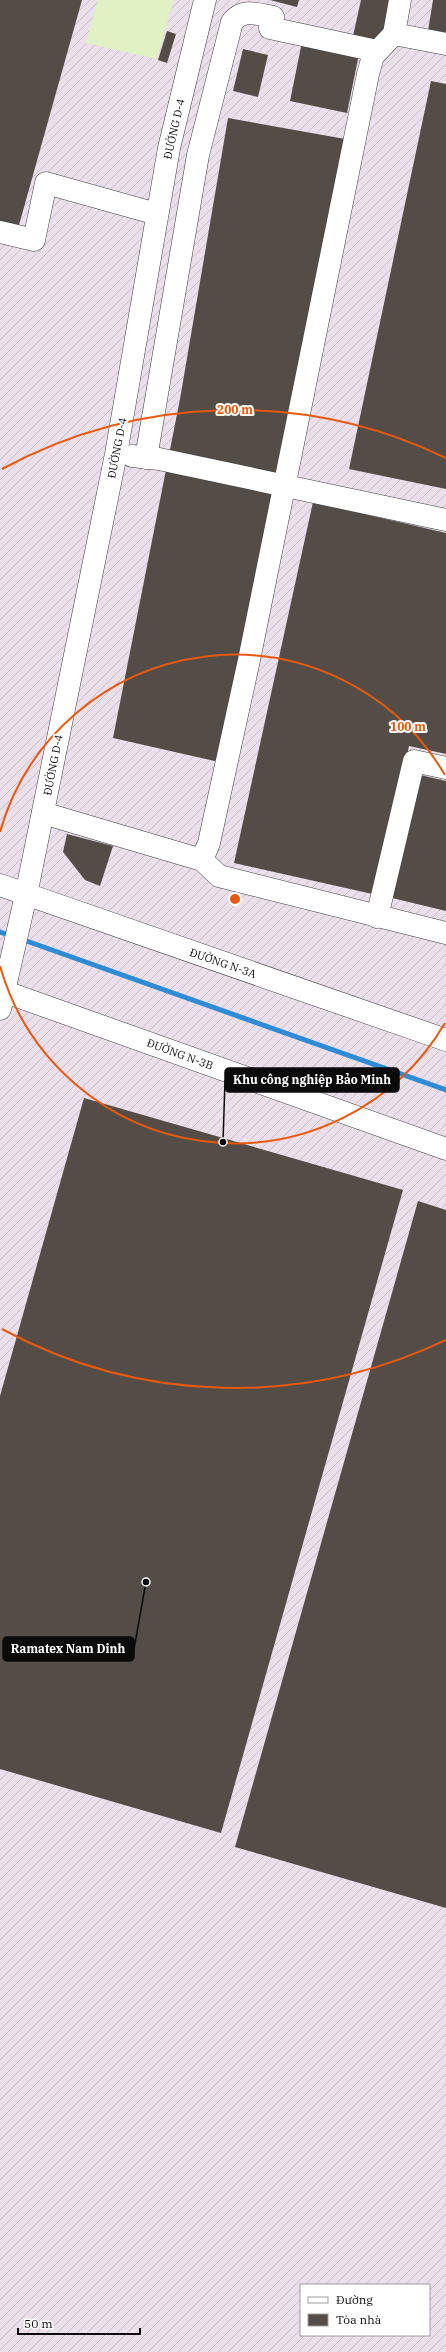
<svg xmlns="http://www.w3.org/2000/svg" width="446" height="2352" font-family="'IBM Plex Serif',serif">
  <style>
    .industrial { fill: url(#industrial-furrows); fill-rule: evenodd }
    .pitch { fill: #e0f2c4 }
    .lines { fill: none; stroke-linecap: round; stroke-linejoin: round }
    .stream { stroke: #2f8bd4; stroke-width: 5 }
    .building { fill: #544d47 }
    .minor-casing { stroke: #3e3e3e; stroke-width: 23 }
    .minor { stroke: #fff; stroke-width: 22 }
    .ring { fill: none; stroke: #e8590c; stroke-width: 2 }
    .labels { text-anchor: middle; stroke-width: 4; stroke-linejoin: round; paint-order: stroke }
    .street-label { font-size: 11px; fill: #0b0b0b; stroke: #fff }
    .centre { fill: #e8590c; stroke: #fff; stroke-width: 2 }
    .ring-label { font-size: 12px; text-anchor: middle; font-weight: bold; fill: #e8590c; stroke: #fff; stroke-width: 4; stroke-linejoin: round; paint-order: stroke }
    .leader { fill: none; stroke: #0b0b0b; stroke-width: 1.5 }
    .callout-dot { fill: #0b0b0b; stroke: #fff; stroke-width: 1.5 }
    .callout { fill: #0b0b0b; stroke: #0b0b0b; stroke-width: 1.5 }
    .callout-label { font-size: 12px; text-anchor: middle; font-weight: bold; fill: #fff }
  </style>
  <defs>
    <pattern id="industrial-furrows" width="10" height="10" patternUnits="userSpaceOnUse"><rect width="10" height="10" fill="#eadfeb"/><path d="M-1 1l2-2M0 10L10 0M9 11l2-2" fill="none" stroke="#c7bec8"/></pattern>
  </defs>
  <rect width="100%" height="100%" fill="#fffcea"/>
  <!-- industrial -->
  <path class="industrial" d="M0,0H446V2352H0ZM301,2285H429V2335H301Z"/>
  <!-- pitch -->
  <path class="pitch" d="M98,0H174L157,59L86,43Z"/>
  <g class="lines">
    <!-- stream -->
    <g class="stream">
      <path d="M0,932L12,936"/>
      <path d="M21,939L446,1090"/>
    </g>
  </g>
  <!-- building -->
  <g class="building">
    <path d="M0,0H82L19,225L0,221Z"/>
    <path d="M270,0H299L297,7Z"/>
    <path d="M361,0H391L381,42L353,36Z"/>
    <path d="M433,0H446V34L428,31Z"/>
    <path d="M167,31L176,34L167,63L158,60Z"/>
    <path d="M302,42L359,54L347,113L290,101Z"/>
    <path d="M243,49L268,55L258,97L233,91Z"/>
    <path d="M431,81L446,84V489L349,469Z"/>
    <path d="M228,118L345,139L219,762L113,738L180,399Z"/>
    <path d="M313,502L446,533V754L409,746L377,895L234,863Z"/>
    <path d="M416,774L446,781V911L388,897Z"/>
    <path d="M67,834L113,846L100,886L85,880L63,852Z"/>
    <path d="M84,1098L403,1190L221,1833L0,1769V1396Z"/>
    <path d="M418,1201L446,1210V1908L235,1847Z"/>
  </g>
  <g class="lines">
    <!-- minor casing -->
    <g class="minor-casing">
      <g id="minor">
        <path d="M400,0L394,34L446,44"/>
        <path d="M0,232L34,240L46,183L157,214"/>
        <path d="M132,456L159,459L446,520"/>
        <path d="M146,458L198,155L232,22C243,8 257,14 273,17L270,28L377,51"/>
        <path d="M43,813L202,860L219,876L446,933"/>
        <path d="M202,860L209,843L249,660L368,74L373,56L394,34"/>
        <path d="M0,885L446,1040"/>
        <path d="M377,917L414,761L446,768"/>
        <path d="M0,990L446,1149"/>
        <path d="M0,1009L26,895L116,454L169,148L205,0"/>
      </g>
    </g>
    <!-- minor -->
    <use href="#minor" class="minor"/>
  </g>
  <!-- distance rings -->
  <g class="ring">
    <path d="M445 1023A244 244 0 0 1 0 966M0 832A244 244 0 0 1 445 775"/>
    <path d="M446 1340A489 489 0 0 1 2 1329M2 469A489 489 0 0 1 446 458"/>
  </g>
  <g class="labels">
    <!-- street labels -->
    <g class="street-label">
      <text transform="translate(174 129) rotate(-77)" y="4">ĐƯỜNG D-4</text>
      <text transform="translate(117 448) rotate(-79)" y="4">ĐƯỜNG D-4</text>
      <text transform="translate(53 765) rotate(-79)" y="4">ĐƯỜNG D-4</text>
      <text transform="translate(223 963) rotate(19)" y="4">ĐƯỜNG N-3A</text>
      <text transform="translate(180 1054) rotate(20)" y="4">ĐƯỜNG N-3B</text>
    </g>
  </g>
  <circle cx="235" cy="899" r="6" class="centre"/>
  <g class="ring-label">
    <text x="235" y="414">200 m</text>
    <text x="408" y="731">100 m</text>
  </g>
  <!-- callouts -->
  <path class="leader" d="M223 1142L225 1080M146 1582L134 1649"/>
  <g class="callout-dot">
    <circle cx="223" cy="1142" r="4"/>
    <circle cx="146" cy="1582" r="4"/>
  </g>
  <g class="callout">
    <rect x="225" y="1068" width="174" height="24" rx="4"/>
    <rect x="3" y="1637" width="131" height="24" rx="4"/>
  </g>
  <g class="callout-label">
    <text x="312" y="1084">Khu công nghiệp Bảo Minh</text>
    <text x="68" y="1653">Ramatex Nam Dinh</text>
  </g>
  <!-- legend -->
  <rect x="300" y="2284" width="130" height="52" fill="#ffffff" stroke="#9d9d9d"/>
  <rect x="308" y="2297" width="20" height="6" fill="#ffffff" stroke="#9d9d9d"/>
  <text x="336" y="2304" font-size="12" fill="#0b0b0b">Đường</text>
  <rect x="308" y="2314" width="20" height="12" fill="#544d47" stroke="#9d9d9d"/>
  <text x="336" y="2324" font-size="12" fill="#0b0b0b">Tòa nhà</text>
  <!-- scale -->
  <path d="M18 2328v6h122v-6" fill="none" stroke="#0b0b0b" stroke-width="2"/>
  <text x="24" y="2328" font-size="12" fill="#0b0b0b" stroke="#ffffff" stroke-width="3" paint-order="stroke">50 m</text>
</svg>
